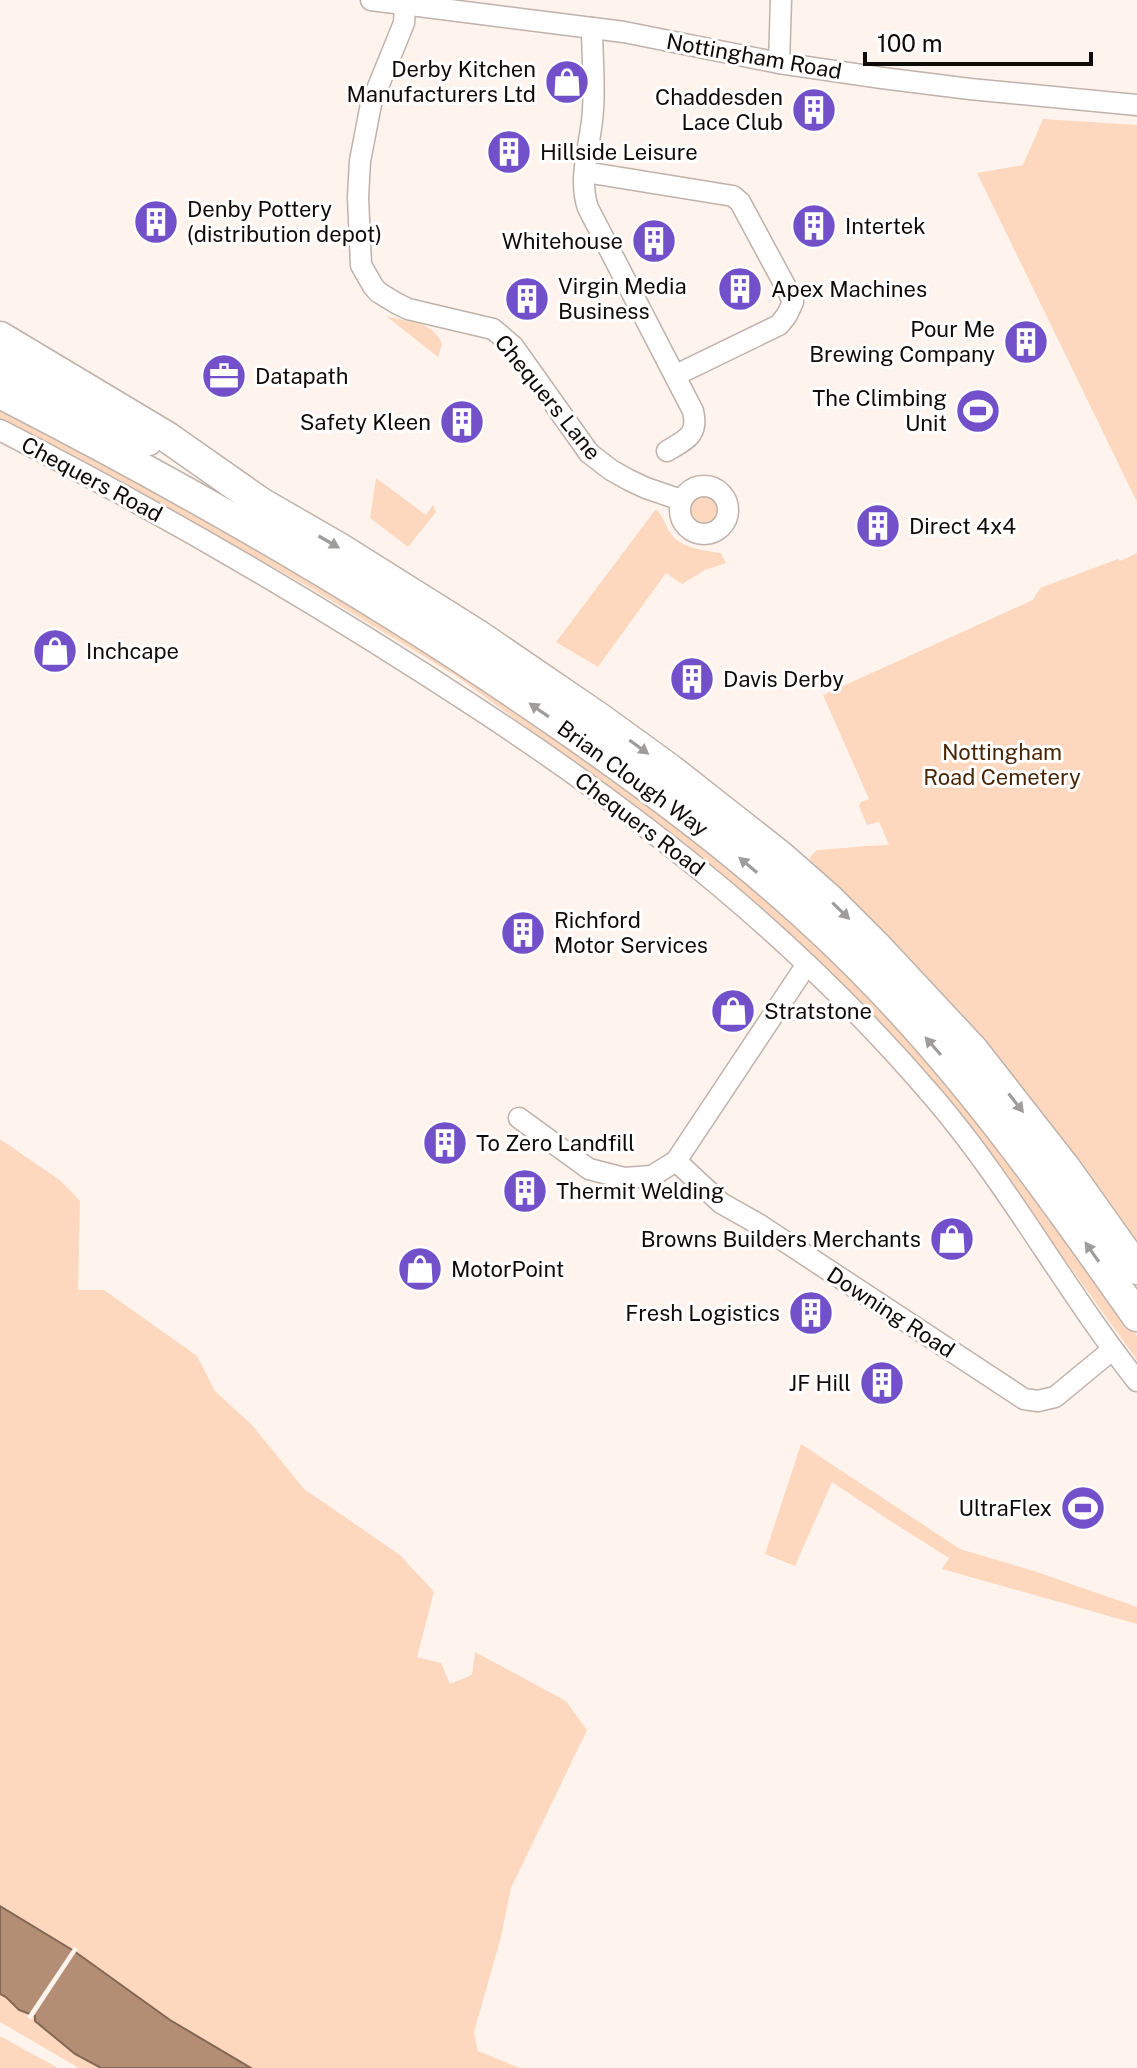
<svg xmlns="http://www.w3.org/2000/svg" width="1137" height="2068" font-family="'Public Sans',sans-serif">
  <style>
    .green { fill: #fdd8bf }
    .water { fill: #b48e74; stroke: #826754; stroke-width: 2 }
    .pier { fill: #fff4ed }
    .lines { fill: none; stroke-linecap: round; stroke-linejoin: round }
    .minor-casing { stroke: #beb2aa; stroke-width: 23 }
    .major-casing { stroke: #beb2aa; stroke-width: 29 }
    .highway-casing { stroke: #beb2aa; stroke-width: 33 }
    .minor { stroke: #fff; stroke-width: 20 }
    .major { stroke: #fff; stroke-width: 26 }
    .highway { stroke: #fff; stroke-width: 30 }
    .oneway { fill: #9f9d9c }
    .labels { text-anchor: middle; stroke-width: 6; stroke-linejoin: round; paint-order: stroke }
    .street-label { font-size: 22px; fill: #0f0b08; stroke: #fff }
    .poi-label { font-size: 22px; fill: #0f0b08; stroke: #fff; text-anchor: start }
    .park-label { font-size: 22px; fill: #4a2504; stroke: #fff }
  </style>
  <rect width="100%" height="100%" fill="#fff4ed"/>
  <!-- green -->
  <g class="green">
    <path d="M1043,119L1137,125V502L977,173L1023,165Z"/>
    <path d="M386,316C407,322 434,321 442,344L438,357Z"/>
    <path d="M0,406L143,481L455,665L649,803L801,926L915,1044L1016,1166L1137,1336V1360L1027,1207L768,915L704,860L639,809L456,676L307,586L97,469L0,419Z"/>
    <path d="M376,478L426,515L433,505L436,512L408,547L370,518Z"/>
    <circle cx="704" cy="510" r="15"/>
    <path d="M656,509C663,516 664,522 669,531C680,549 703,550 721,553L726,563L705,570L682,584L666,573L598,667L556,642Z"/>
    <path d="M1137,553V1254L811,866L810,857L817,850C841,849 865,845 889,845L879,822L867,825L859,806L861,802L869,799L823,695L1033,600L1040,588L1118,559L1120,561Z"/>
    <path d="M0,1139L61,1181L80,1201L78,1290H104L197,1356L215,1391L253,1426L304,1489L400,1555L434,1592L417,1657L441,1663L450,1684L472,1675L475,1652L566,1701L587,1730L511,1888L501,1937L474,2032L478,2051L520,2068H251L170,2020L74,1951L0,1906Z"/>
    <path d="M801,1444L960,1549L1034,1571L1137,1607V1624L942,1569L949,1558L892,1522L832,1482L795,1566L765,1554Z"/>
    <path d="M0,1994L6,1997L19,2010L35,2016L75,2054L101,2068H79L0,2022Z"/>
    <path d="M0,2036L58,2068H0Z"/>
  </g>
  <!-- water -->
  <path class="water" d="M0,1906L74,1951L170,2020L251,2068H101L75,2054L35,2021V2016L19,2010L6,1997L0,1994Z"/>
  <!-- pier -->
  <path class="pier" d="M74,1947L78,1949L31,2020L27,2017Z"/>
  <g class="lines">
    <!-- minor casing -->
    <g class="minor-casing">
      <g id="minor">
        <path d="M371,0L624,32L779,63L882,78L970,89L1137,105"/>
        <path d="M405,4L404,23L371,104L360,161L358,197L361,265L373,286L378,292L396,303L408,309L493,329L513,346L589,453L611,470L629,480L646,488L681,500"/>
        <path d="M592,28C592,55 595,82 593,109C592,141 577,176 588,208L693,411C699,436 685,440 667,451"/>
        <path d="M779,63L781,0"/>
        <path d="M585,172L733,196L740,202L788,291L793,302L787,315L779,325L676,375"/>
        <path d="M0,430C166,515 327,609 483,712C653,824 802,943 935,1099C1010,1187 1065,1290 1137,1381"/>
        <circle cx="704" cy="510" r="24"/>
        <path d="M519,1118L589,1169L624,1178L652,1176L676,1161L807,964"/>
        <path d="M676,1161L721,1203L760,1225L1024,1399L1038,1401L1055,1397L1112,1350"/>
      </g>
    </g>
    <!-- major casing -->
    <g class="major-casing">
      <path id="major" d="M0,363L149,442"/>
    </g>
    <!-- highway casing -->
    <g class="highway-casing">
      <g id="highway">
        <path d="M0,337L167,437L261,503L339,548L479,636L599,718L672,771L780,856L830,900L875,945L973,1050L1066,1169L1137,1269"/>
        <path d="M0,393C193,492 380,599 558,723C675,804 787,889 885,993C980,1093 1058,1204 1137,1316"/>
      </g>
    </g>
    <!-- minor -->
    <use href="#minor" class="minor"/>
    <!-- major -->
    <use href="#major" class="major"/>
    <!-- highway -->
    <use href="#highway" class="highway"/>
  </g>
  <!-- one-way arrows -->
  <defs><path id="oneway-solid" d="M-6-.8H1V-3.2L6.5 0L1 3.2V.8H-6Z" transform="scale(2)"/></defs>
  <g class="oneway">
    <use href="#oneway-solid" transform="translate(329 542) rotate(30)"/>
    <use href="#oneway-solid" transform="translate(539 710) rotate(-145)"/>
    <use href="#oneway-solid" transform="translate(639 747) rotate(36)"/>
    <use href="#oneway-solid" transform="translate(748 865) rotate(-140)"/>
    <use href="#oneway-solid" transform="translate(841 911) rotate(44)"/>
    <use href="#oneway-solid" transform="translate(933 1046) rotate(-131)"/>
    <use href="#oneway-solid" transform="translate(1016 1103) rotate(52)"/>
    <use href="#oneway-solid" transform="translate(1092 1252) rotate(-125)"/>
  </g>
  <!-- icons -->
  <defs>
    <g id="shop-disc" transform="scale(2.3)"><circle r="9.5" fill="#7250c9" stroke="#fff"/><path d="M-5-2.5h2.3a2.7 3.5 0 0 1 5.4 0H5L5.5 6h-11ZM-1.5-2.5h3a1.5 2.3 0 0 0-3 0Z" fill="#fff"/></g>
    <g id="building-disc" transform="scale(2.3)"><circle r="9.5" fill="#7250c9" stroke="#fff"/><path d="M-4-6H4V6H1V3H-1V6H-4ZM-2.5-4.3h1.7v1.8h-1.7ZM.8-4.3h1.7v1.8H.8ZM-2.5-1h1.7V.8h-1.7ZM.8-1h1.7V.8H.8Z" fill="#fff"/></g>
    <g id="office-disc" transform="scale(2.3)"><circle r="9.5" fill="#7250c9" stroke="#fff"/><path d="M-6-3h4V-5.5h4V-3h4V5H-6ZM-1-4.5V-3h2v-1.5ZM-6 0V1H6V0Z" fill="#fff"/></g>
    <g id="stadium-disc" transform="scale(2.3)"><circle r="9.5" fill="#7250c9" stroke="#fff"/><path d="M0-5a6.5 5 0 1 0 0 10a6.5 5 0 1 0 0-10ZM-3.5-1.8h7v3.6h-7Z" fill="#fff"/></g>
  </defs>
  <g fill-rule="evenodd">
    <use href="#shop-disc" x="567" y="82"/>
    <use href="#building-disc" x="814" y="110"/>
    <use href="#building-disc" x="509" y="152"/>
    <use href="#building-disc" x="156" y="222"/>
    <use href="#building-disc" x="814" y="226"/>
    <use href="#building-disc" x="654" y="241"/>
    <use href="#building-disc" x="740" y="289"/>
    <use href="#building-disc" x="527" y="299"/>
    <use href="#building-disc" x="1026" y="342"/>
    <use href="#office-disc" x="224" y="376"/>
    <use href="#stadium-disc" x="978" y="411"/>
    <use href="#building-disc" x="462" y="422"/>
    <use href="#building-disc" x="878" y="526"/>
    <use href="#shop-disc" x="55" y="651"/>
    <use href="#building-disc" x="692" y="679"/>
    <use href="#building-disc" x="523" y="933"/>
    <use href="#shop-disc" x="733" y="1011"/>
    <use href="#building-disc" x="445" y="1143"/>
    <use href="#building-disc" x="525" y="1191"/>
    <use href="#shop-disc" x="952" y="1239"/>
    <use href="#shop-disc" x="420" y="1269"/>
    <use href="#building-disc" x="811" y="1313"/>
    <use href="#building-disc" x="882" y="1383"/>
    <use href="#stadium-disc" x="1083" y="1508"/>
  </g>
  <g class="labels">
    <!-- street labels -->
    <g class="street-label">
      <text transform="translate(754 56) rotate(10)" y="8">Nottingham Road</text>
      <text transform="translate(548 397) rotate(51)" y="8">Chequers Lane</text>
      <text transform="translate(92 479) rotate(28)" y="8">Chequers Road</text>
      <text transform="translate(633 778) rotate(36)" y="8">Brian Clough Way</text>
      <text transform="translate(640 824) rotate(37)" y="8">Chequers Road</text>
      <text transform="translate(891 1312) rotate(33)" y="8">Downing Road</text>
    </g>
    <!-- poi labels -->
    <g class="poi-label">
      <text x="536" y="77" text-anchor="end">Derby Kitchen<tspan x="536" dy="25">Manufacturers Ltd</tspan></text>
      <text x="783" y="105" text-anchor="end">Chaddesden<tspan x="783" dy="25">Lace Club</tspan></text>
      <text x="540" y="160">Hillside Leisure</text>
      <text x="187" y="217">Denby Pottery<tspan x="187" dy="25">(distribution depot)</tspan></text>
      <text x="845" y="234">Intertek</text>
      <text x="623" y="249" text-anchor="end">Whitehouse</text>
      <text x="558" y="294">Virgin Media<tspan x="558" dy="25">Business</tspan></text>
      <text x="771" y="297">Apex Machines</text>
      <text x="995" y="337" text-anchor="end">Pour Me<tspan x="995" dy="25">Brewing Company</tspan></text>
      <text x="255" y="384">Datapath</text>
      <text x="947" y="406" text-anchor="end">The Climbing<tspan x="947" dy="25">Unit</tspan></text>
      <text x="431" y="430" text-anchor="end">Safety Kleen</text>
      <text x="909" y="534">Direct 4x4</text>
      <text x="86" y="659">Inchcape</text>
      <text x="723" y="687">Davis Derby</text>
      <text x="554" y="928">Richford<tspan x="554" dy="25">Motor Services</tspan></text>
      <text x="764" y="1019">Stratstone</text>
      <text x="476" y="1151">To Zero Landfill</text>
      <text x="556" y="1199">Thermit Welding</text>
      <text x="921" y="1247" text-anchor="end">Browns Builders Merchants</text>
      <text x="451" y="1277">MotorPoint</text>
      <text x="780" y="1321" text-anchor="end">Fresh Logistics</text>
      <text x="851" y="1391" text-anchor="end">JF Hill</text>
      <text x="1052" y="1516" text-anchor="end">UltraFlex</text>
    </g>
    <!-- park labels -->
    <g class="park-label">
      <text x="1002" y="760">Nottingham<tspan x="1002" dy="25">Road Cemetery</tspan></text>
    </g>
  </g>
  <!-- scale -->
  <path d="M865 52v12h226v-12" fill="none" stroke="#0f0b08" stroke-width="4"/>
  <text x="877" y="52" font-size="24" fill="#0f0b08" stroke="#ffffff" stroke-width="6" paint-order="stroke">100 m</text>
</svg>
